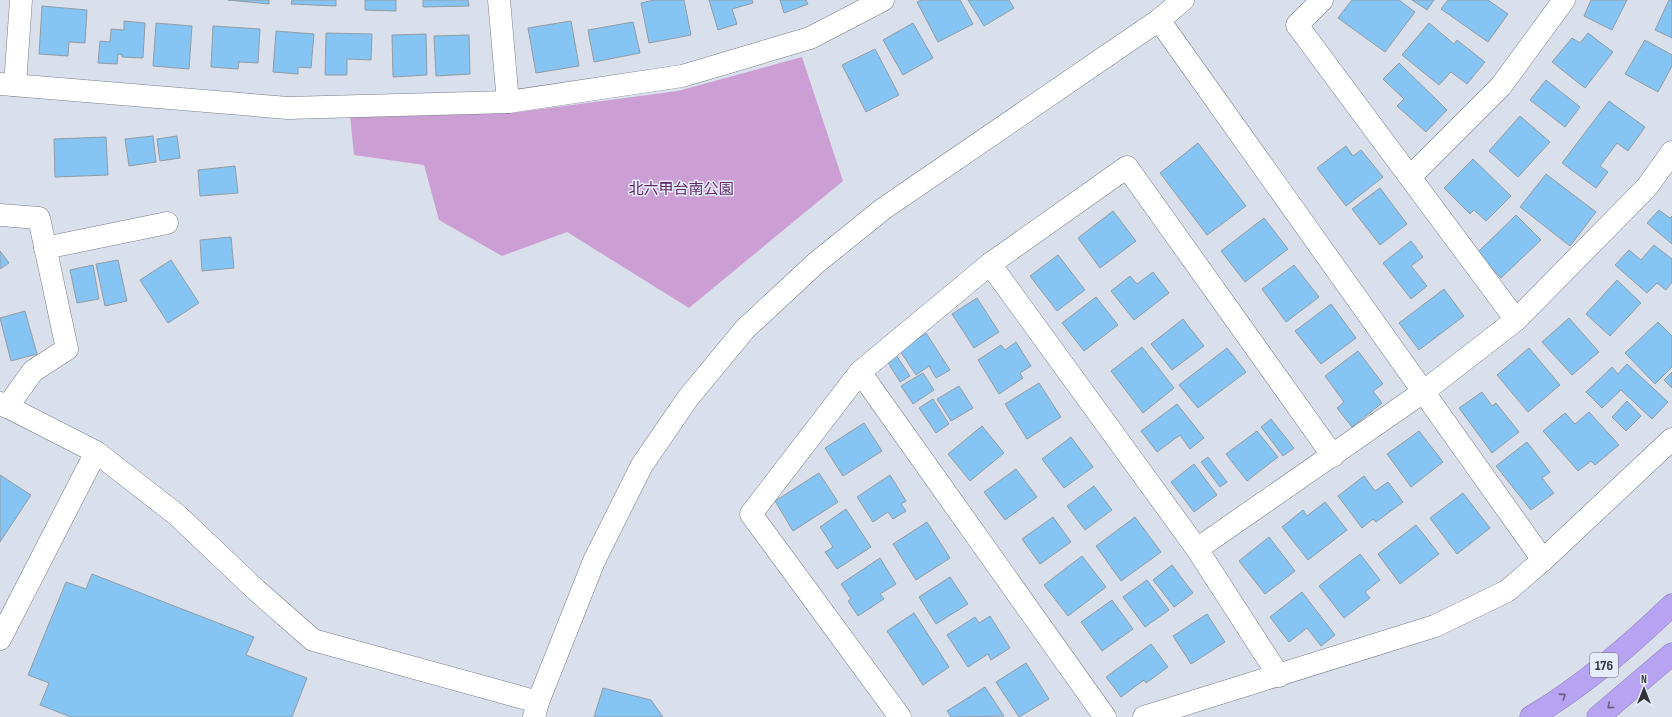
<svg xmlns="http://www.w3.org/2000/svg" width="1672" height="717" font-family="'Sofia Sans Condensed','Noto Sans JP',sans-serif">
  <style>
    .green { fill: #cc9fd4 }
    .building { fill: #86c4f3; stroke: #919da6 }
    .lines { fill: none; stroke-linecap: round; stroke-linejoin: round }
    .minor-casing { stroke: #787d88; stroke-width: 23 }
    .highway-casing { stroke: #877cb1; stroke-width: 23 }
    .minor { stroke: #fff; stroke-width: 22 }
    .highway { stroke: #b6a3f2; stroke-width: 22 }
    .oneway { stroke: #666082 }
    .labels { text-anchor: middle; stroke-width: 3; stroke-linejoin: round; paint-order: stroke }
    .shield { fill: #e7ecfa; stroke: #686a72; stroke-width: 1 }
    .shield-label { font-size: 14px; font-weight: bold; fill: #313338 }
    .park-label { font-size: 15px; fill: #5f2769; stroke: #e7ecfa }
  </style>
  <rect width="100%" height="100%" fill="#dadfec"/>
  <!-- green -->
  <path class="green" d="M802,57L843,181L689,308L567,232L502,256L439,220L424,165L354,155L350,115L511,113L678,91Z"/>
  <!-- building -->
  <g class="building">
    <path d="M228,0H269V4Z"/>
    <path d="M292,0H336V6L291,4Z"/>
    <path d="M365,0H396V11L365,10Z"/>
    <path d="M423,0H468L469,6L423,7Z"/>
    <path d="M654,0H684L691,35L649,43L641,3Z"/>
    <path d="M709,0H752L753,3L732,9L737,24L718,30Z"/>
    <path d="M780,0H806L808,4L784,13Z"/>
    <path d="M921,0H960L973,24L938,42L917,2Z"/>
    <path d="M968,0H1009L1014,8L984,26Z"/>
    <path d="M1352,0H1399L1415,12L1385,52L1338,18Z"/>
    <path d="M1412,0H1434L1427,10Z"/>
    <path d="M1448,0H1488L1508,14L1488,42L1441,9Z"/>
    <path d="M1591,0H1627L1612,30L1584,16Z"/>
    <path d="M1669,0H1672V38L1655,30Z"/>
    <path d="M42,6L87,10L85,43L69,42L68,56L39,54Z"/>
    <path d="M124,21L145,23L143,58L122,57V55L118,54L117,64L98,63L100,41L110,42L111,29L124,30Z"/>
    <path d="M571,21L579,66L536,73L528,28Z"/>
    <path d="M633,22L640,53L594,62L588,30Z"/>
    <path d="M156,23L192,26L189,69L153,66Z"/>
    <path d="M913,23L933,58L903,75L883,40Z"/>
    <path d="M1429,23L1454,44L1457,40L1485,62L1467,84L1451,72L1439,85L1402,55Z"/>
    <path d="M213,26L260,29L258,63L239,62L238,69L211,67Z"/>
    <path d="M276,31L314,34L311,68L298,67V74L273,72Z"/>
    <path d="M326,33L372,34L371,60L347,59V75H325Z"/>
    <path d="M1588,33L1613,52L1585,88L1552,62L1572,38L1580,43Z"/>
    <path d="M426,34L427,75L393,77L392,35Z"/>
    <path d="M469,35L470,74L436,76L434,36Z"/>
    <path d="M1645,40L1672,55V66L1658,92L1625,74Z"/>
    <path d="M875,49L899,95L866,112L842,65Z"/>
    <path d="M1399,63L1447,110L1426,132L1397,106L1404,99L1383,79Z"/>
    <path d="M1546,80L1580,107L1565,127L1530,100Z"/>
    <path d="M1609,101L1645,127L1628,151L1617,143L1600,166L1608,172L1596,188L1562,163Z"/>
    <path d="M1520,116L1550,142L1518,177L1489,151Z"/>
    <path d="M153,136L156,162L129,166L125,139Z"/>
    <path d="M177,136L180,158L160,161L157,139Z"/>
    <path d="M106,137L108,175L55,177L54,139Z"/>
    <path d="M1198,143L1246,206L1207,235L1160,173Z"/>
    <path d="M1346,146L1353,156L1361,150L1383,177L1346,206L1317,168Z"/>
    <path d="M1473,159L1511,196L1486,221L1474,210L1470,214L1444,188Z"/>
    <path d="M235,166L238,193L200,196L198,170Z"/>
    <path d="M1546,174L1596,212L1570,246L1520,207Z"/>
    <path d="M1380,188L1407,224L1380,245L1352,209Z"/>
    <path d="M1659,210L1670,218L1672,216V244L1647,223Z"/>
    <path d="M1113,211L1136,241L1100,268L1078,238Z"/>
    <path d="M1516,215L1541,240L1501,278L1477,253Z"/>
    <path d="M1264,218L1288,249L1245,282L1221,251Z"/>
    <path d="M231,237L234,268L202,271L200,240Z"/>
    <path d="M1411,241L1423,257L1411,266L1427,286L1411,299L1383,263Z"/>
    <path d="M1654,245L1672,259V282L1666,290L1657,283L1647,293L1615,265L1629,250L1641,260Z"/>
    <path d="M0,251L9,263L0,269Z"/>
    <path d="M1058,255L1085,290L1057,311L1030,276Z"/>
    <path d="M118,260L127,301L105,306L96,264Z"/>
    <path d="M171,260L199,303L168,323L140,280Z"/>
    <path d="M93,265L99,299L77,303L70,270Z"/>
    <path d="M1294,265L1319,297L1286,322L1262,289Z"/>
    <path d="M1153,272L1169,293L1134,320L1111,291L1130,276L1137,284Z"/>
    <path d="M1617,280L1641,303L1610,336L1586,314Z"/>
    <path d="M1444,289L1464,316L1419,350L1399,323Z"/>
    <path d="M1096,297L1118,325L1084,351L1062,323Z"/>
    <path d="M977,298L999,332L974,348L952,314Z"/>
    <path d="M1331,304L1356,338L1321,364L1295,331Z"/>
    <path d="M25,311L37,354L11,361L0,318Z"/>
    <path d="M1569,318L1599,352L1572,375L1542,342Z"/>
    <path d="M1183,319L1204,346L1172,370L1151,344Z"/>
    <path d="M1658,322L1672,336V367L1655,384L1625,353Z"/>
    <path d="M926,333L950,370L936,378L929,366L916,375L900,351Z"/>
    <path d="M1016,342L1031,366L1020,373L1023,378L999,394L978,360L1001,345L1005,350Z"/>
    <path d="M1142,347L1174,388L1143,413L1111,371Z"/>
    <path d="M1227,348L1246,372L1198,408L1179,385Z"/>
    <path d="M1529,348L1560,385L1528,412L1497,375Z"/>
    <path d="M1358,351L1383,384L1373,391L1382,403L1352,427L1337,408L1344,402L1325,376Z"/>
    <path d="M896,355L910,376L900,382L887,361Z"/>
    <path d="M1627,364L1668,402L1652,419L1621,390L1602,408L1586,392L1612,367L1618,374Z"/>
    <path d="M1672,372V388L1664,380Z"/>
    <path d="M923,373L934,390L913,404L901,386Z"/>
    <path d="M1039,383L1061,417L1027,439L1005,404Z"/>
    <path d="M959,386L973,408L951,421L937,399Z"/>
    <path d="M1482,392L1492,406L1496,403L1519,432L1492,453L1459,408Z"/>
    <path d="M933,399L949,424L936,433L919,408Z"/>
    <path d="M1627,401L1641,416L1626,431L1612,417Z"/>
    <path d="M1177,404L1204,438L1190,449L1180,435L1157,452L1141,431Z"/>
    <path d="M1589,412L1619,445L1595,465L1591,461L1578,471L1543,431L1565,413L1575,424Z"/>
    <path d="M1271,419L1294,448L1283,456L1261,427Z"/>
    <path d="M864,423L882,451L843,476L825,448Z"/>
    <path d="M982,426L1004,453L970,481L948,454Z"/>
    <path d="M1257,431L1278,457L1247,481L1226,454Z"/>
    <path d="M1419,431L1443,462L1411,487L1387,454Z"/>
    <path d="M1071,437L1093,467L1064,488L1042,459Z"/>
    <path d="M1527,442L1550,472L1542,478L1554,493L1531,510L1496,466Z"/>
    <path d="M1208,457L1227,482L1220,487L1201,462Z"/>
    <path d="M1194,464L1217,495L1194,512L1171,482Z"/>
    <path d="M1016,469L1037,497L1005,520L984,492Z"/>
    <path d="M819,473L838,502L793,531L775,501Z"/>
    <path d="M0,475L31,495L0,542Z"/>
    <path d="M890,475L906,501L901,504L906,511L893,519L888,512L873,522L857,497Z"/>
    <path d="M1364,476L1375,491L1388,482L1403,502L1376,522L1373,519L1362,528L1338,496Z"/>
    <path d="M1094,486L1112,510L1085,530L1067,506Z"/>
    <path d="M1463,493L1490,528L1457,554L1430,518Z"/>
    <path d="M1325,502L1347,530L1308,560L1282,527L1303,510L1307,516Z"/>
    <path d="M846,509L871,547L837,569L825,552L833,547L820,527Z"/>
    <path d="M1053,517L1071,542L1040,564L1022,539Z"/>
    <path d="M1135,517L1161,552L1121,581L1096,546Z"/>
    <path d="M927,522L950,558L916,580L893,544Z"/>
    <path d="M1416,525L1439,554L1400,584L1378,554Z"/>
    <path d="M1269,537L1295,571L1265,594L1239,561Z"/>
    <path d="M1360,554L1380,580L1365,592L1370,598L1344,618L1319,586Z"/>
    <path d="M1082,556L1106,587L1068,616L1044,585Z"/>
    <path d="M880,558L896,584L880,594L884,599L858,616L848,601L851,599L841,584Z"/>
    <path d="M1172,565L1193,593L1174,607L1153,580Z"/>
    <path d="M92,574L254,637L246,655L307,678L292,717H71L40,705L49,683L28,675L66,582L86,589Z"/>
    <path d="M950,577L968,604L936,624L919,597Z"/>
    <path d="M1147,580L1169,610L1145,627L1123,597Z"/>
    <path d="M1302,592L1335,635L1321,646L1307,628L1289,642L1270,617Z"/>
    <path d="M1112,600L1133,629L1102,651L1081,622Z"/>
    <path d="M914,613L949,667L923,685L887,631Z"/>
    <path d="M1207,614L1225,642L1191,664L1173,636Z"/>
    <path d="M990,616L1010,648L991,660L988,654L968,667L947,635L975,617L979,623Z"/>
    <path d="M1151,644L1168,667L1146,683L1144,680L1121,697L1106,677Z"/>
    <path d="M1026,663L1049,699L1019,717L996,682Z"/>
    <path d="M985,687L1004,716L951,717L947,711Z"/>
    <path d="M603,688L651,700L663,717H594Z"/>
  </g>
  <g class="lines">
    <!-- minor casing -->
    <g class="minor-casing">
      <g id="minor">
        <path d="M499,0L508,102"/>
        <path d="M1322,0L1297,25L1516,320"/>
        <path d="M1159,20L1543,560"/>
        <path d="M0,84L288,108L508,102L682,76L810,38L883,0"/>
        <path d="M15,85L21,0"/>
        <path d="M1410,177L1501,86L1564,0"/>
        <path d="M0,215L39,218L67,349L33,371L7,407"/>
        <path d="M45,248L167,223"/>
        <path d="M990,264L1197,549L1279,676"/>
        <path d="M860,372L1105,717"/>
        <path d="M0,403L96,452L177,515L256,590L313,640L538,702"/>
        <path d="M1197,549L1423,392L1516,320L1647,187L1672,152"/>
        <path d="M0,639L96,452"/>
        <path d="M534,717L538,702L594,561L642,465L688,398L745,329L816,263L883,209L1159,20L1183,0"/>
        <path d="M900,717L751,514L860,372L990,264L1127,167L1333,456"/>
        <path d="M1144,717L1435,626L1507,591L1543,560L1672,439"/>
      </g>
    </g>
    <!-- highway casing -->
    <g class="highway-casing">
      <g id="highway">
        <path d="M1531,717C1583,686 1628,647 1672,605"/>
        <path d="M1598,717L1672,654"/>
      </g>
    </g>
    <!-- minor -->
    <use href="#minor" class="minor"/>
    <!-- highway -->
    <use href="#highway" class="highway"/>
  </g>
  <!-- one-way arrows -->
  <defs><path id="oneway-chevron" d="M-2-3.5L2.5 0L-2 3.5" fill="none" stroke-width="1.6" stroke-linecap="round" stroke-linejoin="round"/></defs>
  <g class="oneway">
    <use href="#oneway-chevron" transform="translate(1563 696) rotate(-33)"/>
    <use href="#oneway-chevron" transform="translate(1610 706) rotate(139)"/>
  </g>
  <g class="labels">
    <!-- shield labels -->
    <rect class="shield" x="1590" y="653" width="28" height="24" rx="3"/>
    <g class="shield-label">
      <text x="1604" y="670">176</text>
    </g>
    <!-- park labels -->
    <g class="park-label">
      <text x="681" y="194">北六甲台南公園</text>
    </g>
  </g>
  <!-- north arrow -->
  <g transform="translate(1644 689)" stroke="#e7ecfa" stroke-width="3" paint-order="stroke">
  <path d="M0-3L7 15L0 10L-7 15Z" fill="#313338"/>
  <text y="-6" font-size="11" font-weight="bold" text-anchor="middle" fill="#313338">N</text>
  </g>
</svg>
